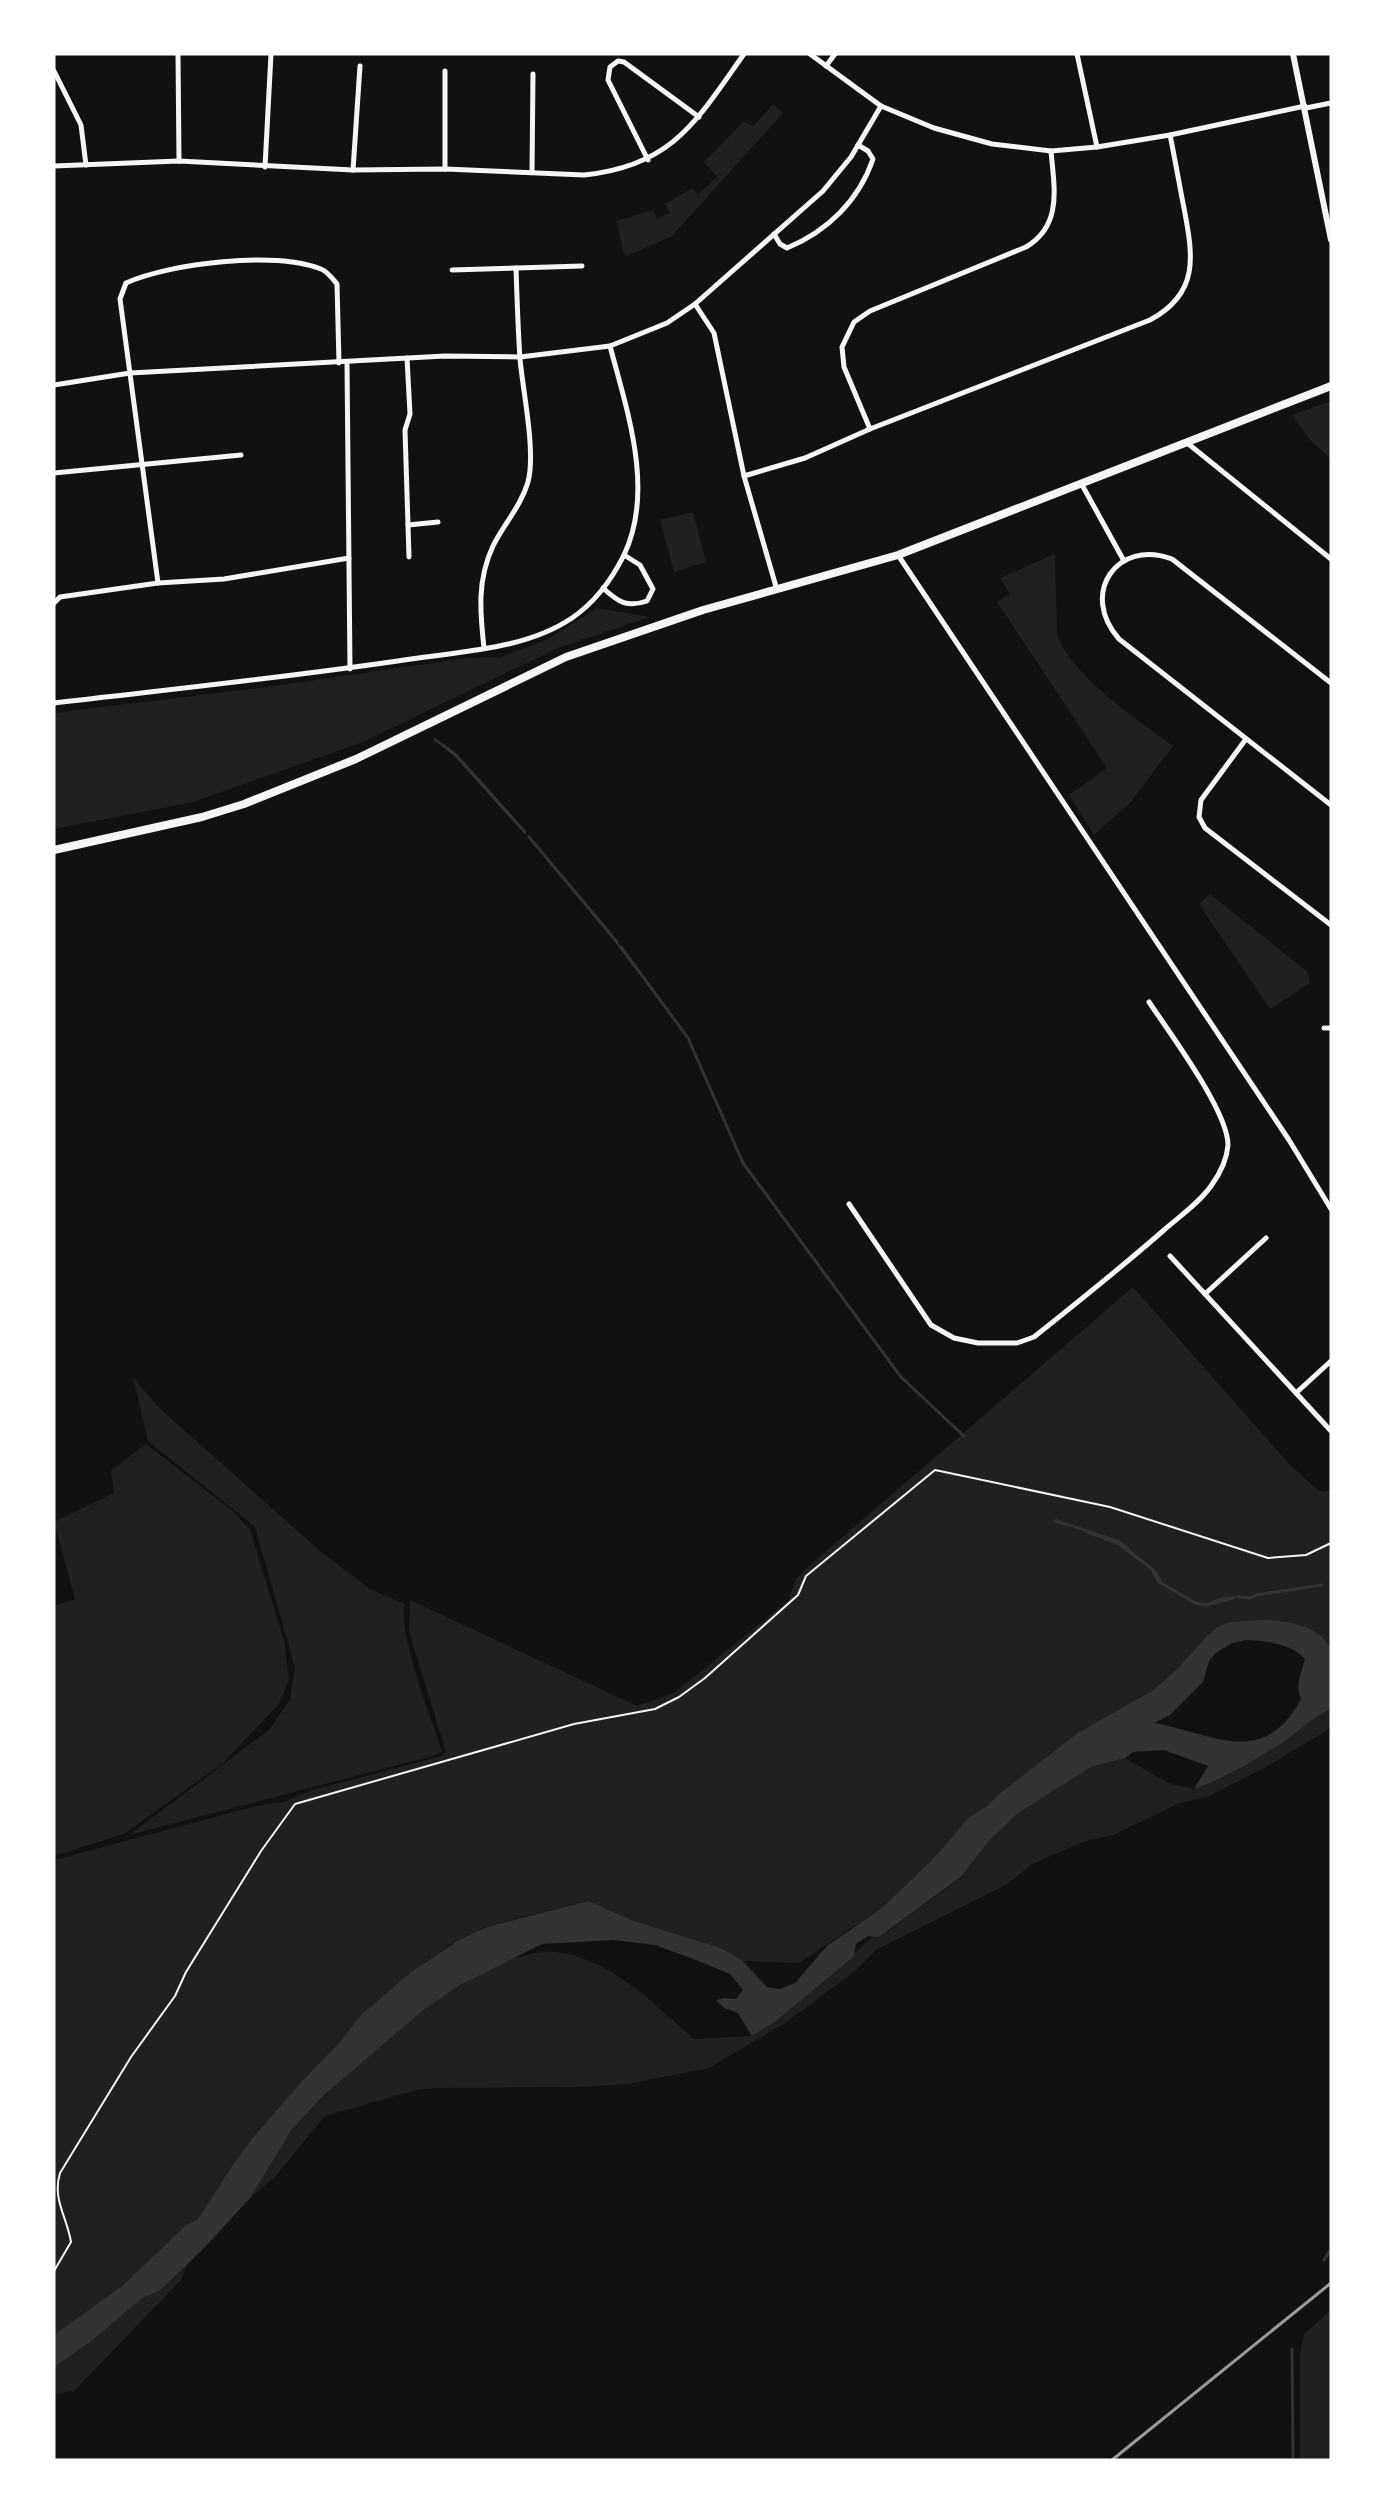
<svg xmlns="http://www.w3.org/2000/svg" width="1385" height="2514" font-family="'Roboto Condensed',sans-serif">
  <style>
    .green { fill: #202020 }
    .water { fill: #333; fill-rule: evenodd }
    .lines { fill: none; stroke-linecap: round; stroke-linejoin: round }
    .stream { stroke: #333; stroke-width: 3 }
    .path { stroke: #f5f5f5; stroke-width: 2 }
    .minor { stroke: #f5f5f5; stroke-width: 5 }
    .tertiary { stroke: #f5f5f5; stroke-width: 6 }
    .secondary { stroke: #f5f5f5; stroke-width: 8 }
    .rail { stroke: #9a9a9a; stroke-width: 3 }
  </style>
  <rect width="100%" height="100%" fill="#111"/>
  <!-- green -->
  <g class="green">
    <path d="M773,104L783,113L672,236L625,257L616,221L653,210L657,218L670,213L665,204L692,188L698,194L717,177L704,162L743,122L754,126Z"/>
    <path d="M1331,401V459L1310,440L1292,415Z"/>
    <path d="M693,512L706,562L674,572L660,520Z"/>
    <path d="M1055,554L1057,634C1072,677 1137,719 1173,746L1130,803L1094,835L1069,795L1107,768L997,602L1010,594L1000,578Z"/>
    <path d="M597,608L650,617L560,647L363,742L193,802L54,829V713L267,687L467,658L501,657L548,639Z"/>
    <path d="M1210,894L1308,972L1310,983L1270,1009L1199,904Z"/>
    <path d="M1133,1287L1291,1466L1319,1491L1326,1492L1331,1488V1651L1316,1632L1207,1636L1176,1670L1152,1691L1079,1732L999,1794L987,1806L968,1818L938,1855L883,1907L799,1963L743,1961L721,1948L631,1920L589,1901L496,1924L450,1945L411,1972L361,2015L338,2044L303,2080L255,2135L234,2163L198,2219L186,2225L122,2286L54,2335V1860L256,1806L283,1802L313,1790L441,1756L446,1752L443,1742L409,1631L410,1600L637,1706L674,1693L788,1601L796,1579L811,1564Z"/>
    <path d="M133,1377L157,1406L320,1551L370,1589L405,1604C397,1631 432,1720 442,1751L433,1756L129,1835L269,1730L290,1700L295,1667L255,1527L148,1441Z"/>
    <path d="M146,1444L234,1512L250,1530L284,1640L289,1679L279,1704L223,1763L124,1834L54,1856V1606L75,1599L54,1522L114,1493L111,1471Z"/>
    <path d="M1331,1709V1728L1264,1768L1207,1797L1180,1803L1113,1835L1085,1841L1032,1864L1009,1883L877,1949L855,1971L788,2021L709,2068L628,2084L583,2087L436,2088L416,2090L325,2116L273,2179L250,2198C264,2175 276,2148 293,2128C338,2075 486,1942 557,1952C611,1959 655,2005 694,2039L752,2036L776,2022L874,1936L880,1937L962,1877L989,1841L1017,1814L1091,1767L1125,1758L1168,1783L1194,1789C1226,1778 1257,1759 1285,1741C1301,1730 1313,1716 1331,1709Z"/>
    <path d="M187,2265L181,2280L74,2391L54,2394V2367L89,2343L141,2299L162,2289Z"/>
    <path d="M1331,2310V2460H1300V2354L1304,2334Z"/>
  </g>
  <!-- water -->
  <g class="water">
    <path d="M435,738L457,756L533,843L455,757L433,739Z"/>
    <path d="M536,846L598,917L643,976L642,978L607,932Z"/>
    <path d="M1056,1519L1119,1540L1157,1572L1162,1582L1195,1601L1205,1604L1222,1597L1251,1596L1226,1598L1207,1605L1195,1603L1159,1582L1152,1569L1119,1544L1055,1521Z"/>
    <path d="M1259,1620C1282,1620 1325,1625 1331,1652C1335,1669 1331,1691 1331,1709C1313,1716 1301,1730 1285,1741C1257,1759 1226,1778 1194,1789L1208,1766L1164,1750L1133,1752L1125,1758L1091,1767L1017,1814L989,1841L962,1876L879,1937L868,1936L856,1944L854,1956L775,2022L752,2036L738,2013L724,2008L716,2000L725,1998L736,1999L743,1990L730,1974L696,1960L655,1945L613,1940L542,1944L460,1985L422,2011L324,2095L292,2129L250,2198L206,2246L162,2289L141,2299L89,2343L54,2367V2335L122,2286L186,2225L198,2219L234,2163L255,2135L303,2080L338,2044L361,2015L411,1972L459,1940L490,1926L589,1901L631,1920L721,1948L743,1961L767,1987L780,1989L795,1983L827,1946L883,1907L937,1855L968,1818L987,1806L999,1794L1079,1732L1152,1691L1176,1670L1207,1636L1218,1627L1230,1622ZM1246,1640C1266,1641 1291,1643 1305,1659C1301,1674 1295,1685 1301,1699C1263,1770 1212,1733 1154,1723L1170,1715L1203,1682L1209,1661L1216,1653L1232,1643Z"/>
  </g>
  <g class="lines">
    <!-- stream -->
    <g class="stream">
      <path d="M443,745L457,756L525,832"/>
      <path d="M529,837L617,942"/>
      <path d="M621,947L688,1038L743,1163L901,1377L964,1436"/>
      <path d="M1055,1521L1068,1525"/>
      <path d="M1088,1532L1119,1544L1152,1569L1159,1582L1195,1603L1207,1605L1233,1598"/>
      <path d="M1239,1597L1250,1598L1256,1595L1322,1585"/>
      <path d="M1324,2260L1331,2249"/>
      <path d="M1292,2349L1293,2460"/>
    </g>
    <!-- path -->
    <path class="path" d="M54,2271L71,2242C67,2217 52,2199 60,2173L131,2057L175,1996L186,1972L261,1851L295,1804L574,1724L655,1709L679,1697L705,1678L798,1595L806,1576L935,1470L1110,1507L1268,1558L1306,1555L1331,1543"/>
    <!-- minor -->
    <g class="minor">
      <path d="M178,54L179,161"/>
      <path d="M810,54L881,106L934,128L992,144L1051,151L1097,147L1170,135L1305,106"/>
      <path d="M1077,54L1097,147"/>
      <path d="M826,66L835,54"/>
      <path d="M54,71L81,125L86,165"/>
      <path d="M1306,108L1331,103"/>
      <path d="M648,160L608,80L610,67L618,61L624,62L699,117"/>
      <path d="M54,166L179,161L353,170L445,169L584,175C673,166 697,120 744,54"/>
      <path d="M265,167L271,54"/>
      <path d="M445,169V71"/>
      <path d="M353,170L360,66"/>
      <path d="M532,172L533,74"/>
      <path d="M774,234L780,244L787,248C828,231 859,200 873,159L868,151L858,145"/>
      <path d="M452,270L582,266"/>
      <path d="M695,304L714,333L744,476L777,590"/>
      <path d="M407,358L410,414L405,430L409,557"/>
      <path d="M347,363L350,669"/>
      <path d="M54,385L130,373L445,356L520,357L610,346L667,323L695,304L823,191L851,157L881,106"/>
      <path d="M870,429L844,367L842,347L854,322L870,311L1026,247C1063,225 1054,187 1051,151"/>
      <path d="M1186,442L1331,559"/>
      <path d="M54,473L241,455"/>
      <path d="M744,476L805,458L870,429L1150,320C1200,293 1193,256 1184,208C1179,183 1175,159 1170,135"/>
      <path d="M1081,483L1124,561"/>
      <path d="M408,525L438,522"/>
      <path d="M898,555L1289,1140L1331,1209"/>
      <path d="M158,583L120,299L126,283C170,263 275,251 321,269C327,271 333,279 337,284L339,363"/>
      <path d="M603,588C618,602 627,608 647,601L653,589L640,565L624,555"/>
      <path d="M54,603L60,597L158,583L224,579L349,558"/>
      <path d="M484,648C480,612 477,580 493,546C504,524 521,506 528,482C536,452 523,392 520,359C518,329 517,299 516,268"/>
      <path d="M1331,683L1172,559C1117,538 1079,594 1119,639L1331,805"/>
      <path d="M54,703C173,689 292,677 411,659C464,651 526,649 572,618C594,603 612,579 624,555C655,490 627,411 610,346"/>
      <path d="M1246,739L1201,800L1199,817L1205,828L1331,925"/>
      <path d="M1324,1028H1331"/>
      <path d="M849,1204L931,1325L954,1338L978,1343H1017L1034,1337C1078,1302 1122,1267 1164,1230C1180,1216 1199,1203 1211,1186C1219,1175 1227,1159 1228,1145C1228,1111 1169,1032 1149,1002"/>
      <path d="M1170,1256L1331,1431"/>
      <path d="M1205,1294L1266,1238"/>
      <path d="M1296,1393L1331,1361"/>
    </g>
    <!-- tertiary -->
    <path class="tertiary" d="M1293,54L1331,240"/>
    <!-- secondary -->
    <path class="secondary" d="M54,850L202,817L244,804L356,759L566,657L703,610L898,555L1331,386"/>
    <!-- rail -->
    <path class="rail" d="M1112,2460L1331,2283"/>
  </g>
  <!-- border -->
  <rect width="1385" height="2514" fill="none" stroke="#ffffff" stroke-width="111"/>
</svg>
